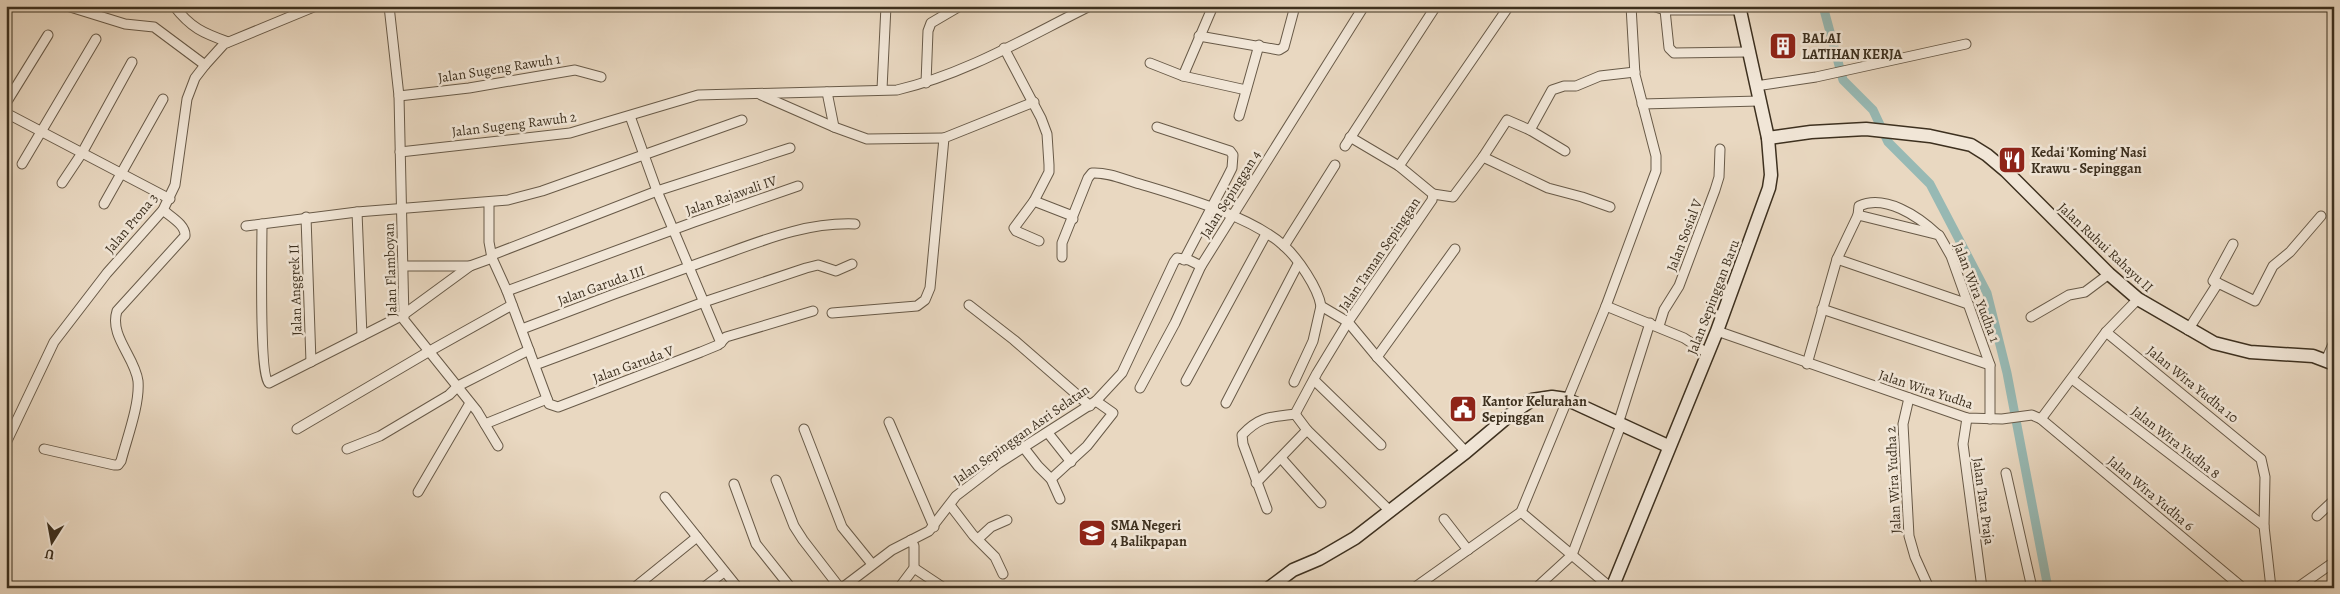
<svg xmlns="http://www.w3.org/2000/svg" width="2340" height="594" font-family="Alegreya,serif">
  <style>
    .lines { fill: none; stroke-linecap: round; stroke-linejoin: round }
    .canal { stroke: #97b9b4; stroke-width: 9 }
    .street-casing { stroke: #685a48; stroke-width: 11 }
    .secondary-casing { stroke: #3d301f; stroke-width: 15 }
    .street { stroke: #f1e6d7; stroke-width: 9 }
    .secondary { stroke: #f1e6d7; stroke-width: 12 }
    .labels { text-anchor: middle; stroke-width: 5; stroke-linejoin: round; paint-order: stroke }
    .poi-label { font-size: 14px; font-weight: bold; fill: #3d301f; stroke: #f1e6d7; text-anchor: start }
    .street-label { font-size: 14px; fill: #3d301f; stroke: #f1e6d7 }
  </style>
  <rect width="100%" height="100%" fill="#e9d8c1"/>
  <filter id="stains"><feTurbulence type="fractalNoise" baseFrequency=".004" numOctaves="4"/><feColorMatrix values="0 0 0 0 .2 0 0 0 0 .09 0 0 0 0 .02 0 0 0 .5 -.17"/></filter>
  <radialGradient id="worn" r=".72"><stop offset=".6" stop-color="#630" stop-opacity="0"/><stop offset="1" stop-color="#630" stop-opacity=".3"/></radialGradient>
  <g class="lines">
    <!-- canal -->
    <path class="canal" d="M1823,6L1843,80L1873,110L1888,142L1930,184L1987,293L2007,373L2048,588"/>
    <!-- street casing -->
    <g class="street-casing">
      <g id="street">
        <path d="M67,6L125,24L154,27L205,65"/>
        <path d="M174,6C191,28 203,33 228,42"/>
        <path d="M389,6L399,96L404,320L477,411L498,446"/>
        <path d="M1653,6L1665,10L1669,48L1674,53L1747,52"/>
        <path d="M1665,10H1740"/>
        <path d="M1199,36L1279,50L1284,47L1295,6"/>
        <path d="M1004,48L1041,118L1047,134L1049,165V172L1034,201L1014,228L1016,231L1039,241"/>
        <path d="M1150,63L1183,76L1246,90"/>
        <path d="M1183,76L1213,6"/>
        <path d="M926,83L928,31L931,23L960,6"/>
        <path d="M1756,86L1816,77L1966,44"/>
        <path d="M882,89L886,6"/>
        <path d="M827,92L834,127"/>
        <path d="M761,95L834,127L867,139L944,138"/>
        <path d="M399,96L469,88L575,70L601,77"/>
        <path d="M6,103L48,35"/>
        <path d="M1642,104L1759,101"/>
        <path d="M6,113L170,199"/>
        <path d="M630,116L657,191L721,343"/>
        <path d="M1239,116L1259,45"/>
        <path d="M1157,127L1230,151L1233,155L1232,168L1227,178L1184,260"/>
        <path d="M1530,130L1552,90L1564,86H1576L1600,76L1635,72"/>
        <path d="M1350,137L1399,166L1433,194L1432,200L1348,322L1377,357L1466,452"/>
        <path d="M1345,146L1436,6"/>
        <path d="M400,152L570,133L698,95L897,90C966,74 1027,37 1090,6"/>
        <path d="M1483,157L1507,120L1530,130L1565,151"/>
        <path d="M22,164L96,39"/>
        <path d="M1399,166L1509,6"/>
        <path d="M62,183L82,153L132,62"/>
        <path d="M1433,194L1453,197L1483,157L1548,188L1582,197L1610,207"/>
        <path d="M1034,201L1070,215L1073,219"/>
        <path d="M489,203V242L492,258L507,291L549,404L558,407L701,352L718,345L726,337L813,311"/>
        <path d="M104,204L163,99"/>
        <path d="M357,212L362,336"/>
        <path d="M1858,215L1859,206C1885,194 1918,216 1937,234"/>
        <path d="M306,217L311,362"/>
        <path d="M262,224C262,246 259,375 269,383L403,315L470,266L492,258"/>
        <path d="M246,226L357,212L508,200L542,191L742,120"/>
        <path d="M1284,246L1335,165"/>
        <path d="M492,255L657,191L790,148"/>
        <path d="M1062,257V243L1088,178L1092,173C1109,172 1125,180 1140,184C1183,197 1250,216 1283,245C1298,258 1318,288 1321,306L1348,322L1317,373L1295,414C1271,417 1260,416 1242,435L1243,444L1267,509"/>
        <path d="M1837,259L1968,304"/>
        <path d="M404,266H470"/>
        <path d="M2218,283L2213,281L2233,244"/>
        <path d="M507,291L694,222L798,186"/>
        <path d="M969,305L1014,340L1090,406"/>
        <path d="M1606,306L1656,171V156L1635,75L1631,6"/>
        <path d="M1822,309L1990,365"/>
        <path d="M832,313L917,306L925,300L930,288L944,138L1034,102"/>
        <path d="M2031,317L2069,295L2085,292L2109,274"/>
        <path d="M1659,326L1664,310L1679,286L1715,190L1719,177L1720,149"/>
        <path d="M522,329C584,305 646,282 708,260C757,243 803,222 855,224"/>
        <path d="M2188,330L2218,283L2255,301L2273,266L2290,252L2321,216"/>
        <path d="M1717,331L1967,418L2002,419L2032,415L2041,419L2106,332L2138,299"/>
        <path d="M2106,332L2261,459L2265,477L2264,526L2271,588"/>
        <path d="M1377,357L1455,249"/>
        <path d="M2326,360L2334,342"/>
        <path d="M1807,364L1837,259L1858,215L1939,235L1951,256L1990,365V419"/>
        <path d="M535,365L704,302L806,268L818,265L836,271L852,264"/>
        <path d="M2072,379L2264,526"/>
        <path d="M1314,380L1381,445"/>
        <path d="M1186,381L1266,234"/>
        <path d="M1294,382L1313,341L1321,306"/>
        <path d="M1140,388L1175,323L1201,266L1364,6"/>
        <path d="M1909,398L1903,424L1909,536L1915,557L1929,588"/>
        <path d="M1226,403L1298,264"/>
        <path d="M1295,414L1307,430L1390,511"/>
        <path d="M1967,418L1963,444L1982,588"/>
        <path d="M2041,419L2243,588"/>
        <path d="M889,422L934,527"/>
        <path d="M485,424L547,399"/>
        <path d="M1618,424L1650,323"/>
        <path d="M297,429L428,352L512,305"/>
        <path d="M804,429L842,527L872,564"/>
        <path d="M1048,433L1071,462"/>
        <path d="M6,443L54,342L107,273L163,210L175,185L187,99L195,78L205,65L224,44L316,6"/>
        <path d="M1024,448L1038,466L1051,479L1060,499"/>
        <path d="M44,449L114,465H118L121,461C127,438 140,404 138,381C135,357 109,336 117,311L185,236C186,225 171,217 163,210"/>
        <path d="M347,449L380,436L449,395L458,386L529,350"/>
        <path d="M1281,458L1321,503"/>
        <path d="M2006,473L2032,588"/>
        <path d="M1051,479L1087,446L1113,413L1096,401"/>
        <path d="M776,480L794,526L803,540L840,588"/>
        <path d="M1256,483L1307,430"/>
        <path d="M734,484L756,544L791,588"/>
        <path d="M418,492L470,403"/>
        <path d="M665,497L738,588"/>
        <path d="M950,505L973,535L995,557L1003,574"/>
        <path d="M1521,512L1611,588"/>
        <path d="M2317,516L2334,500"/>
        <path d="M1444,519L1468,550"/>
        <path d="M978,539L991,527L1007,520"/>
        <path d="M914,568L944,588"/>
        <path d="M634,588L697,537"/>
        <path d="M703,588L724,572"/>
        <path d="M842,588L892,550L929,531L956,496L999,463L1096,401L1122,373L1174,262L1177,258L1189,260L1201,266"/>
        <path d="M899,588L914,568V546L911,540"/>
        <path d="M1414,588L1521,512L1606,306L1684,338L1707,353"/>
        <path d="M1536,588L1572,555L1621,425"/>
        <path d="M2297,588L2334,562"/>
      </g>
    </g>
    <!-- secondary casing -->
    <g class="secondary-casing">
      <g id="secondary">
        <path d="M1768,138L1811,132L1866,129L1930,136L1971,145L1987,155L2006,171L2109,274L2138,299L2214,343L2250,352L2313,356L2334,364"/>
        <path d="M1269,588L1293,570L1319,559L1355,538L1466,452L1511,414L1532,400L1552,397L1566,399L1668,446"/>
        <path d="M1612,588L1717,331L1769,188L1771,175L1768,138L1739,6"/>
      </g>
    </g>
    <!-- street -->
    <use href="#street" class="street"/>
    <!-- secondary -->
    <use href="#secondary" class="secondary"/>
  </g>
  <!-- icons -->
  <defs>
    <g id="building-square" transform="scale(1.4375)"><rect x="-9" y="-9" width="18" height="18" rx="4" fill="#8f2418" stroke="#f1e6d7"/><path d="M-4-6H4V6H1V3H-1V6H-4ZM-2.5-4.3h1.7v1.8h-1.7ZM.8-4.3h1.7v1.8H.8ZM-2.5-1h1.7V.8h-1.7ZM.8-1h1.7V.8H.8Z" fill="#fff"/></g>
    <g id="restaurant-square" transform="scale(1.4375)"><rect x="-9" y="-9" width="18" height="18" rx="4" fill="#8f2418" stroke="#f1e6d7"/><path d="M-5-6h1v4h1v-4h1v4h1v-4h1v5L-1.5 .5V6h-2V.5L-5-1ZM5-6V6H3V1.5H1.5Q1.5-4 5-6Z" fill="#fff"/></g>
    <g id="civic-square" transform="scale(1.4375)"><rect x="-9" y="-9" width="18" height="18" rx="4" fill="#8f2418" stroke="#f1e6d7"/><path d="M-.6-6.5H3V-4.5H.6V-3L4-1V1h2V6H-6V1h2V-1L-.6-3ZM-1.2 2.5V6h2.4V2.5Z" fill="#fff"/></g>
    <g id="school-square" transform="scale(1.4375)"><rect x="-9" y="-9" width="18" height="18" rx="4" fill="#8f2418" stroke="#f1e6d7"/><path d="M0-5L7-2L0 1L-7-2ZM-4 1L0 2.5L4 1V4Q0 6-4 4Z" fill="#fff"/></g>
  </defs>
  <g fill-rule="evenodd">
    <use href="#building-square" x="1783" y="46"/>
    <use href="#restaurant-square" x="2012" y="160"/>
    <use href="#civic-square" x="1463" y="409"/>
    <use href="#school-square" x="1092" y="533"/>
  </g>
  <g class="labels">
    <!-- poi labels -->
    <g class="poi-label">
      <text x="1802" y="43">BALAI<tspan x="1802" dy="16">LATIHAN KERJA</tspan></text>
      <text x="2031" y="157">Kedai 'Koming' Nasi<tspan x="2031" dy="16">Krawu - Sepinggan</tspan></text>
      <text x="1482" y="406">Kantor Kelurahan<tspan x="1482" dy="16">Sepinggan</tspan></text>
      <text x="1111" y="530">SMA Negeri<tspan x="1111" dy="16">4 Balikpapan</tspan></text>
    </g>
    <!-- street labels -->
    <g class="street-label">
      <text transform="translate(499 68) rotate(-9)" y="5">Jalan Sugeng Rawuh 1</text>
      <text transform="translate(514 124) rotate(-7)" y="5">Jalan Sugeng Rawuh 2</text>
      <text transform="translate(1230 194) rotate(-58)" y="5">Jalan Sepinggan 4</text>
      <text transform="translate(731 195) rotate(-19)" y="5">Jalan Rajawali IV</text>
      <text transform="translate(131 223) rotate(-50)" y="5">Jalan Prona 3</text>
      <text transform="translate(1684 235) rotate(-69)" y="5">Jalan Sosial V</text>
      <text transform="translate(2106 247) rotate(43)" y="5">Jalan Ruhui Rahayu II</text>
      <text transform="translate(1379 254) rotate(-56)" y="5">Jalan Taman Sepinggan</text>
      <text transform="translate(390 270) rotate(-92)" y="5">Jalan Flamboyan</text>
      <text transform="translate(601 285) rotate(-20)" y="5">Jalan Garuda III</text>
      <text transform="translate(295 290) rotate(-92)" y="5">Jalan Anggrek II</text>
      <text transform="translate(1977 292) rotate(69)" y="5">Jalan Wira Yudha 1</text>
      <text transform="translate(1713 297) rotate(-69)" y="5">Jalan Sepinggan Baru</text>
      <text transform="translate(633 364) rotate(-20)" y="5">Jalan Garuda V</text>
      <text transform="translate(2193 384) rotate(39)" y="5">Jalan Wira Yudha 10</text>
      <text transform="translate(1926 389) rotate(18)" y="5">Jalan Wira Yudha</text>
      <text transform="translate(1021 434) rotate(-35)" y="5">Jalan Sepinggan Asri Selatan</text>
      <text transform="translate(2176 442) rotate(38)" y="5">Jalan Wira Yudha 8</text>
      <text transform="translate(1893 480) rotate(-93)" y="5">Jalan Wira Yudha 2</text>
      <text transform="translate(2151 493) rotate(40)" y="5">Jalan Wira Yudha 6</text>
      <text transform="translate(1984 501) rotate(82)" y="5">Jalan Tata Praja</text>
    </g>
  </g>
  <!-- margin -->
  <rect width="2340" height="594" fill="none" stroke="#e9d8c1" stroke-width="25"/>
  <rect x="8" y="8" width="2325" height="579" fill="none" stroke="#3d301f" stroke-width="2.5"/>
  <rect x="12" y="12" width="2315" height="569" fill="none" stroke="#3d301f"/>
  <!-- north arrow -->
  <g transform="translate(52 542) rotate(191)" stroke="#f1e6d7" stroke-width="4" paint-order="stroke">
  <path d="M0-4L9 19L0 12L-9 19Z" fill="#3d301f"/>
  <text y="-8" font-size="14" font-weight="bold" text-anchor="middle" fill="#3d301f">U</text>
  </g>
  <rect width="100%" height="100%" filter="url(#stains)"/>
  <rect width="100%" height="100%" fill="url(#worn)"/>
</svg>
